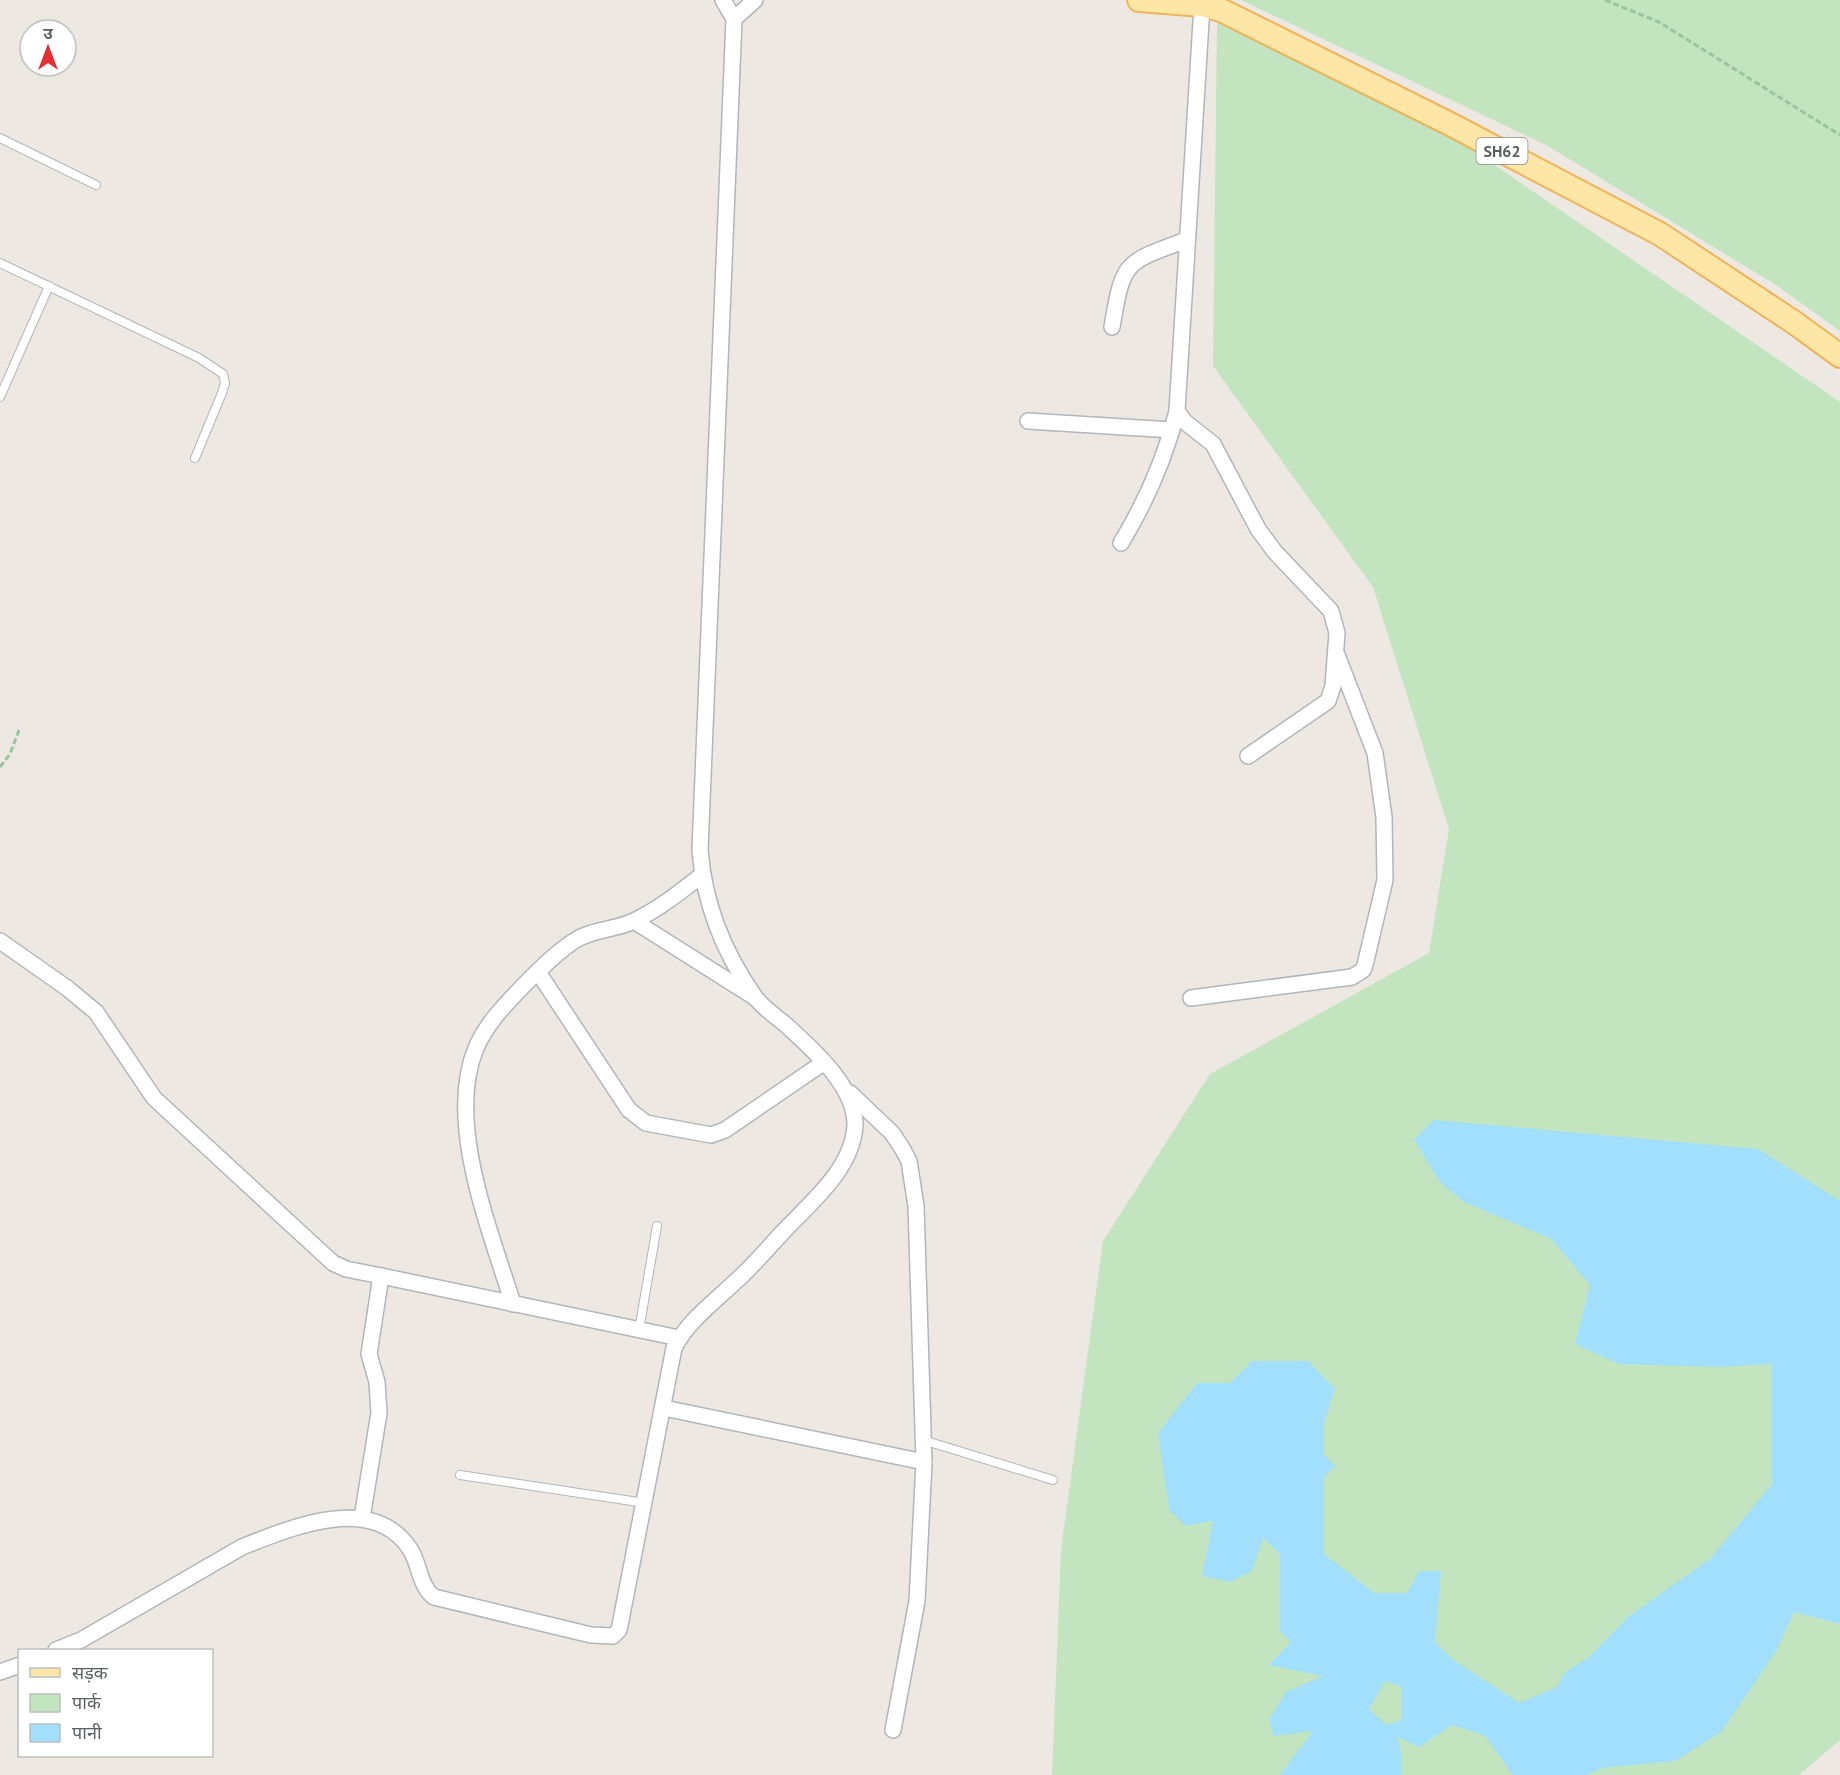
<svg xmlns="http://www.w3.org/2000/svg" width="1840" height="1775" font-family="'PT Sans','Noto Sans Devanagari',sans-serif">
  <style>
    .green { fill: #c2e4be }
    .water { fill: #a1dffd; fill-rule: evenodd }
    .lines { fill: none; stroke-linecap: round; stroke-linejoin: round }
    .service-casing { stroke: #b2b5b9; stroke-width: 10 }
    .minor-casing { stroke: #b2b5b9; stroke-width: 18 }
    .primary-casing { stroke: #eeb459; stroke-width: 26 }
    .path { stroke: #98c5a0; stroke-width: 3; stroke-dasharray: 6 3; stroke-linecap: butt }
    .service { stroke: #fff; stroke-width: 8 }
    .minor { stroke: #fff; stroke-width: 15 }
    .primary { stroke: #fde6a6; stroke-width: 22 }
    .labels { text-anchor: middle; stroke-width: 4.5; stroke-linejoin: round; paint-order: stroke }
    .shield { fill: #fff; stroke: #8c8f91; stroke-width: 1.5 }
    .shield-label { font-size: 16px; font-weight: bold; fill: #5a5f62 }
  </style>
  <rect width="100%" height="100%" fill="#ede9e2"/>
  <!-- green -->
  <g class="green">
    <path d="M1241,0H1840V331L1776,285L1546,145Z"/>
    <path d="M1217,23L1445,131L1840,402V1740L1799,1775H1052L1061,1550L1103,1241L1210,1074L1429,953L1449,829L1373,587L1213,366Z"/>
  </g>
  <!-- water -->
  <path class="water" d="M1434,1120L1758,1149L1840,1201V1624L1794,1612L1776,1651L1721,1732L1675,1761L1602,1768L1587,1775H1513L1485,1736L1452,1725L1419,1747L1397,1737L1402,1753V1775H1280L1313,1731L1274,1736L1269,1720L1286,1692L1323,1676L1269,1665L1291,1642L1280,1631V1554L1263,1538L1252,1571L1230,1582L1202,1576L1213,1521L1186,1526L1169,1510L1158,1433L1197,1383H1230L1252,1361H1308L1335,1389L1324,1422V1455L1335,1466L1324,1477V1554L1374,1593H1407L1419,1571H1441L1435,1642L1452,1659L1519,1703L1557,1687L1565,1672L1588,1658L1629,1616L1710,1559L1772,1484V1364L1721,1367L1619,1364L1575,1344L1590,1285L1551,1239L1464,1202L1440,1182L1414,1140ZM1385,1681L1402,1687V1720L1386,1725L1369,1709Z"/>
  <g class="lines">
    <!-- service casing -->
    <g class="service-casing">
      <g id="service">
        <path d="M0,138L96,185"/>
        <path d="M0,263L199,358L223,374L225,383L222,393L195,458"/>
        <path d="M0,397L49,286"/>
        <path d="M639,1330L657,1226"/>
        <path d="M923,1440L1053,1480"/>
        <path d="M460,1475L645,1503"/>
      </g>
    </g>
    <!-- minor casing -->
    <g class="minor-casing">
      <g id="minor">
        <path d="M1202,5L1177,411L1185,422L1213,444L1258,529L1275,552L1331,611L1337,633L1333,686L1328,701L1248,756"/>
        <path d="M734,19L755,0"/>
        <path d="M1112,327C1123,261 1124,263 1186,240"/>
        <path d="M1028,421L1172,430"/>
        <path d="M1121,543C1147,500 1165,459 1177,411"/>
        <path d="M634,921L754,997"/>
        <path d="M0,941L67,988L96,1012L154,1098L333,1263L346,1269L381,1276L679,1338"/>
        <path d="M538,972L629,1110L646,1123L711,1135L725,1130L823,1063"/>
        <path d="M1191,998L1352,977L1363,970L1365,965L1385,880L1384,817L1375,753L1337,655"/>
        <path d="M850,1093L892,1133L902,1148L909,1161L916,1206L924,1462L917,1601L893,1730"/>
        <path d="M513,1304C491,1232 445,1122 476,1048C487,1022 507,1003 526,983C541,968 556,953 574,941C592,929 615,930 634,921C659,909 680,892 702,875"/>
        <path d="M664,1408L924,1462"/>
        <path d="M362,1518L379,1413L377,1382L369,1354L381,1276"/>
        <path d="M56,1650L81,1640L242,1547C292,1527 373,1493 410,1549C420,1564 419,1586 434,1597L591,1635L613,1636L619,1630L621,1620L674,1348C688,1321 713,1303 735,1282C752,1267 767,1249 782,1233C810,1203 852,1170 855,1126C856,1086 812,1049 785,1024C775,1016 762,1007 755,997C724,953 704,903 700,850L734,19L723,0"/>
        <path d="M0,1672L20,1665"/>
      </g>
    </g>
    <!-- primary casing -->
    <g class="primary-casing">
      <path id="primary" d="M1139,0L1202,5L1221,10L1450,124L1660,234L1795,323L1840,356"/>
    </g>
    <!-- path -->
    <g class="path">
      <path d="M1605,0L1659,22L1840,135"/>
      <path d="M0,767L10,754L19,730"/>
    </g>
    <!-- service -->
    <use href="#service" class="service"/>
    <!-- minor -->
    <use href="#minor" class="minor"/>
    <!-- primary -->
    <use href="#primary" class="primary"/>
  </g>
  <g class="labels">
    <!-- shield labels -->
    <rect class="shield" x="1476.5" y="138" width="51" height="26" rx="4.5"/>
    <g class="shield-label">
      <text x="1502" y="157">SH62</text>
    </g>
  </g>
  <!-- legend -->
  <rect x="18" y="1649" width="195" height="108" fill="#ffffff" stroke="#bdbfc0" stroke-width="1.5"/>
  <rect x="30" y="1668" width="30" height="9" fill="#fde6a6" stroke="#bdbfc0" stroke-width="1.5"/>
  <text x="72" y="1679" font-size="18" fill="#5a5f62">सड़क</text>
  <rect x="30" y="1694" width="30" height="18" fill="#c2e4be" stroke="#bdbfc0" stroke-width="1.5"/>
  <text x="72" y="1709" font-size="18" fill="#5a5f62">पार्क</text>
  <rect x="30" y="1724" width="30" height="18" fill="#a1dffd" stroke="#bdbfc0" stroke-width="1.5"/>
  <text x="72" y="1739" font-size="18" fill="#5a5f62">पानी</text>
  <!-- north arrow -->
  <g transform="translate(48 48)"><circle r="28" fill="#ffffff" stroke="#bdbfc0" stroke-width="1.5"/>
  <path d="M0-4.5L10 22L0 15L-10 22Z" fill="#e52f35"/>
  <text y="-9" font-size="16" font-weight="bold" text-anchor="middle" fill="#5a5f62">उ</text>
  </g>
</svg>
